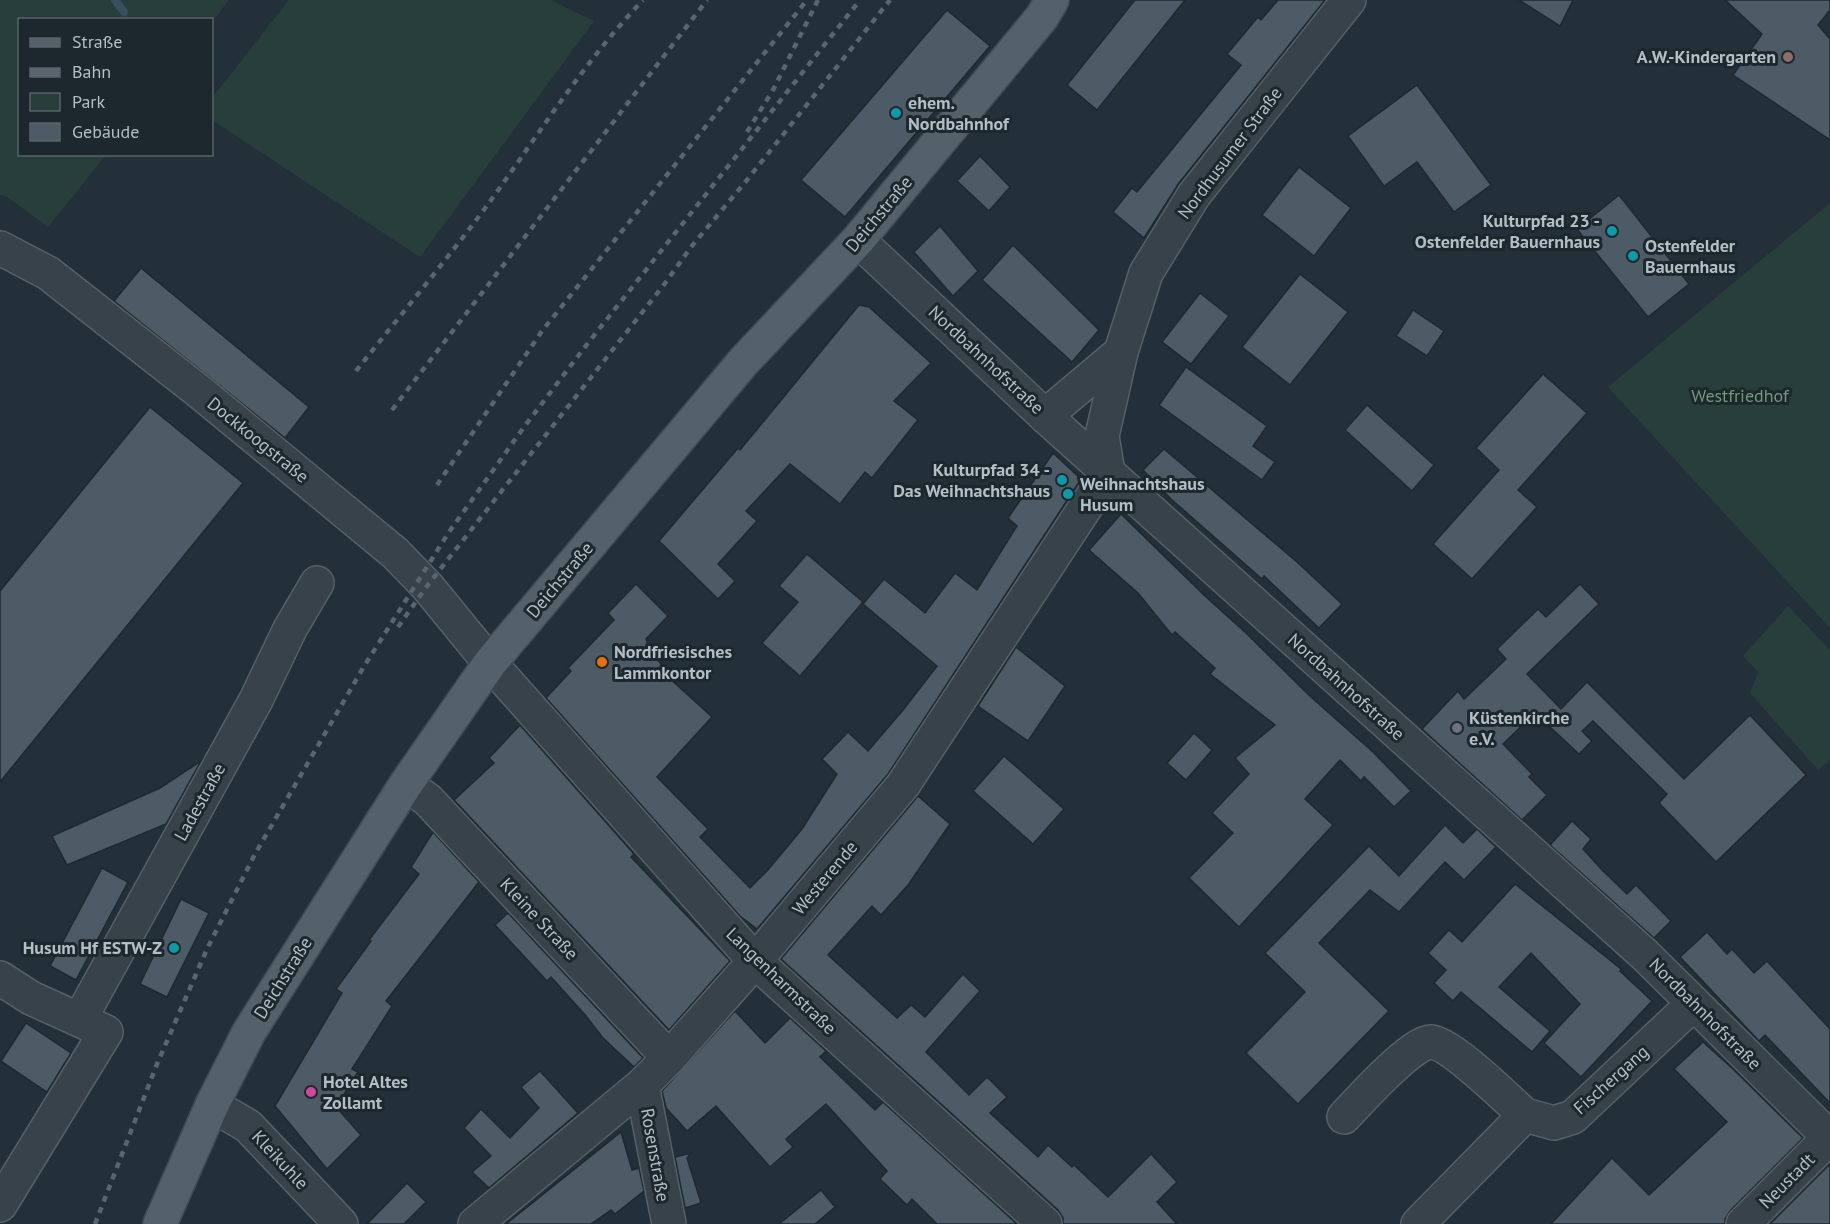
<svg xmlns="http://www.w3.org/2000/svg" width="1830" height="1224" font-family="'PT Sans',sans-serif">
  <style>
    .green { fill: #283e3b }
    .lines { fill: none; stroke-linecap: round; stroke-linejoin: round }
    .stream { stroke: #384f5f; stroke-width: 8 }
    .building { fill: #4c5b65; stroke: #1e2930; stroke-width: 1.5 }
    .minor-casing { stroke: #556067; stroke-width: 36 }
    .major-casing { stroke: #404b52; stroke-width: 36 }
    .minor { stroke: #37424a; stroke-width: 33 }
    .major { stroke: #55616a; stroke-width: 33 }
    .rail { stroke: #596670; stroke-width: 4.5; stroke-dasharray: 6 6; stroke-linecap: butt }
    .education-dot { fill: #8d6e63; stroke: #1c272e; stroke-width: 2 }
    .culture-dot { fill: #0f9aa8; stroke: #1c272e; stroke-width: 2 }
    .food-dot { fill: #e8710a; stroke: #1c272e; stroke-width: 2 }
    .worship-dot { fill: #6b7280; stroke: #1c272e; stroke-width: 2 }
    .hotel-dot { fill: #d1479c; stroke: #1c272e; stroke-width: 2 }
    .labels { text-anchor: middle; stroke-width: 6; stroke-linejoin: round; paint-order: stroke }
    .poi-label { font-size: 18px; font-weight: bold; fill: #b2bdc5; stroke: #1c272e; text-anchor: start }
    .street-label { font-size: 18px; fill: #b2bdc5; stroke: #1c272e }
    .park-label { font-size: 18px; fill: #729a75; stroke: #1c272e }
  </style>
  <rect width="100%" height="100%" fill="#233039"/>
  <!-- green -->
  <g class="green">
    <path d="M0,0H229L212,22V20H20V154L106,155L48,227L6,196L0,195Z"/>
    <path d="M289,0H550L594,21L420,257L212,120V98Z"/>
    <path d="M1830,203V628L1608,387Z"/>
    <path d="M1788,606L1830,650V760L1818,770L1750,693L1758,672L1743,656Z"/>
  </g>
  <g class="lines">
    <!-- stream -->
    <path class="stream" d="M115,0L124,12"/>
  </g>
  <!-- building -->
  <g class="building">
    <path d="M1135,0H1185L1097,110L1067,85Z"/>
    <path d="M1278,0H1325L1179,183L1144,238L1113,212L1132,188L1137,192L1241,65L1227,54L1258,17L1261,20Z"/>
    <path d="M1519,0H1573L1560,26Z"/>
    <path d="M1725,0H1830V10L1818,25L1830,39V140L1733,75L1762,34Z"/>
    <path d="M947,10L990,46L845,217L801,180Z"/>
    <path d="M1417,85L1491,185L1454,212L1417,162L1384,186L1348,136Z"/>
    <path d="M980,156L1010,187L989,211L957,181Z"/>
    <path d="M1299,167L1351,208L1314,256L1262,215Z"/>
    <path d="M1619,195L1689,284L1648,317L1577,229Z"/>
    <path d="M940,226L978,271L953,296L914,252Z"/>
    <path d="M1013,245L1099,330L1072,362L982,280Z"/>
    <path d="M141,268L309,407L285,438L114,301Z"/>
    <path d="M1300,274L1348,312L1290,385L1242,347Z"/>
    <path d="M1200,293L1229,316L1191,364L1162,342Z"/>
    <path d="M859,305L869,307L931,363L894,401L918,420L872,478L865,472L840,504L790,464L746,511L757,521L718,564L735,581L718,599L659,541L738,448L740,450Z"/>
    <path d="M1413,310L1444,331L1427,356L1396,336Z"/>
    <path d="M1186,367L1267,426L1253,446L1275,462L1262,480L1159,405Z"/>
    <path d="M1543,374L1587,413L1518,490L1537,507L1472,579L1433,544L1499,470L1476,448Z"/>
    <path d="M1367,405L1434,465L1412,491L1345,430Z"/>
    <path d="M150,407L243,483L0,782V591Z"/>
    <path d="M1164,449L1297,562L1342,604L1319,628L1264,576L1262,579L1171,499L1143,470Z"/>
    <path d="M1053,453L1081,479L888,774L757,929L740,916L546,698L571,671L568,668L614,620L608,613L636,584L668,616L646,639L652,655L670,672L667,676L712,717L657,777L708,829L700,837L750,888L767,871L802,829L837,774L822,759L848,732L868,751L903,710L937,666L863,604L884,579L925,613L955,573L977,590L1017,526L1008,518Z"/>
    <path d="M1121,514L1205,596L1246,633L1311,697L1373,752L1411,791L1394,807L1364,777L1361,781L1340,760L1305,799L1333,825L1239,927L1189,878L1233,833L1212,813L1249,774L1235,758L1275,725L1210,674L1215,668L1175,632L1172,635L1138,593L1089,550Z"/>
    <path d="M807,554L863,602L800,676L762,643L798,602L779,586Z"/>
    <path d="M1580,584L1599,604L1527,674L1561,709L1587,682L1684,779L1750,715L1806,775L1716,862L1659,803L1667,794L1593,721L1582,731L1592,741L1579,754L1535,713L1503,744L1532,774L1529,777L1547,795L1522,820L1422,729L1458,691L1464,699L1506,659L1497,649L1538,609L1546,617Z"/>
    <path d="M1016,647L1065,686L1028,741L978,706Z"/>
    <path d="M520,725L634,854L631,857L730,961L669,1030L454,800L494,763L489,758Z"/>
    <path d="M1194,733L1212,750L1186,780L1167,763Z"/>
    <path d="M1004,756L1064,809L1033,844L973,791Z"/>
    <path d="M201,761L166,824L67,865L52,836L160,788Z"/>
    <path d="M918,796L950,824L908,885L881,915L872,906L828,955L897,1018L911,1005L925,1017L963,974L980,991L926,1052L969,1095L987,1077L1007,1097L990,1113L1038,1157L1048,1145L1072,1167L1074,1165L1108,1197L1151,1154L1177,1182L1157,1202L1177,1224H1063V1218L1058,1210L781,959Z"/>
    <path d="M1572,821L1591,839L1583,849L1602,870L1627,894L1636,885L1671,921L1654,938L1550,845Z"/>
    <path d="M1445,825L1463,843L1477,829L1496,847L1464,880L1445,862L1399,912L1370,890L1319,943L1389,1011L1298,1104L1246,1053L1305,992L1265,953L1369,846L1399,876Z"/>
    <path d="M433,832L479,882L386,1001L392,1006L352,1069L358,1072L336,1107L361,1135L327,1169L275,1106L342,993L336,989L371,941L369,940L419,874L411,867Z"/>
    <path d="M102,868L128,882L76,980L50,966Z"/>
    <path d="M1515,884L1621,969L1620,971L1652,1001L1581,1077L1544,1043L1580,1004L1531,953L1499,987L1550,1031L1532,1052L1461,992L1453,1001L1434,983L1446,970L1428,953L1449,930L1462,942Z"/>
    <path d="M181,899L209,913L167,997L140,984Z"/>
    <path d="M508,913L643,1058L634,1067L603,1038L586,1016L551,977L547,981L495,925Z"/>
    <path d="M1707,932L1727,954L1732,949L1754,973L1767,961L1830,1029V1103L1765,1035L1759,1041L1680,957Z"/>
    <path d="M735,1011L765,1043L790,1018L826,1051L820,1057L875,1110L883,1102L1017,1224H937L912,1199L907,1205L880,1179L887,1171L826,1104L786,1139L793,1147L770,1167L716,1106L687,1131L666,1108L662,1091Z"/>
    <path d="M26,1023L71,1053L47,1092L1,1061Z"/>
    <path d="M1703,1042L1733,1069L1803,1138L1730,1211L1725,1219V1224H1551L1612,1158L1649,1195L1727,1122L1674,1069Z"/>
    <path d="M540,1071L578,1113L489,1188L472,1172L491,1156L464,1128L481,1109L510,1138L539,1108L521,1087Z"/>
    <path d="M621,1132L632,1170L639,1168L644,1191L615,1214L611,1210L591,1224H506Z"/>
    <path d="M691,1153L687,1158L701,1203L685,1208L675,1157Z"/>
    <path d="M1830,1164V1224H1770Z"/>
    <path d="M407,1183L426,1202L404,1224H367Z"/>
    <path d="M821,1190L835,1207L815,1224H779Z"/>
  </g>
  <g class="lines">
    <!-- minor casing -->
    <g class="minor-casing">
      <g id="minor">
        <path d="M858,240L1045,416L1645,955L1830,1138"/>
        <path d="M0,248L48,273L201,393L395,553L427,586L490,663L755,961L1045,1224"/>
        <path d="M1045,416L1121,352L1146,273L1194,195L1349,0"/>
        <path d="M1108,473L1102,436L1121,352"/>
        <path d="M406,784L428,800L669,1058"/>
        <path d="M0,978L31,998L106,1032L0,1205"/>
        <path d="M80,1019L256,700L290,629L317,583"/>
        <path d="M642,1085L669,1224"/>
        <path d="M212,1105L248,1126L341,1224"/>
        <path d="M1344,1117C1358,1102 1413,1041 1431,1042C1452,1044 1507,1099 1525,1115"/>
        <path d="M475,1224L642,1085L669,1058L755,961L903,785L1108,473"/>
        <path d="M1418,1224L1525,1115L1554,1123L1573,1117L1693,1004"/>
        <path d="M1743,1224L1830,1137"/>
      </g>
    </g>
    <!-- major casing -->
    <g class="major-casing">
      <path id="major" d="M160,1224L212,1105L249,1032L406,784L490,663L744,361L858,240L1042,17L1052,0"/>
    </g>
    <!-- minor -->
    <use href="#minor" class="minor"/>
    <!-- major -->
    <use href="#major" class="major"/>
    <!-- rail -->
    <g class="rail">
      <path d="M747,132L773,90L818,0"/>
      <path d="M356,371C399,317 444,263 486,207C537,137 583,63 643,0"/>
      <path d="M392,410L707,0"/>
      <path d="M437,485L542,331L807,0"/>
      <path d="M398,627L427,586L666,282L691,247L747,180L890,0"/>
      <path d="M95,1224L157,1064L207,949L255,854L363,668L449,532L524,427L588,343L860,0"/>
    </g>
  </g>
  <!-- markers -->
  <circle class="education-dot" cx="1788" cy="57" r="6"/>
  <g class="culture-dot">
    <circle cx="896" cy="113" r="6"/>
    <circle cx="1612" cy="231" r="6"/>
    <circle cx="1633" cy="256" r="6"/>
    <circle cx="1062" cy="480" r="6"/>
    <circle cx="1068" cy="494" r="6"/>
    <circle cx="174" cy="948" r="6"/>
  </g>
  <circle class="food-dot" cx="602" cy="662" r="6"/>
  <circle class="worship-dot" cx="1457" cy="728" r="6"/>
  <circle class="hotel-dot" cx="311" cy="1092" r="6"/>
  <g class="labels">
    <!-- poi labels -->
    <g class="poi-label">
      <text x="1776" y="63" text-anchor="end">A.W.-Kindergarten</text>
      <text x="908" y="109">ehem.<tspan x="908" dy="21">Nordbahnhof</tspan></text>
      <text x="1600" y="227" text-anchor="end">Kulturpfad 23 -<tspan x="1600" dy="21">Ostenfelder Bauernhaus</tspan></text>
      <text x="1645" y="252">Ostenfelder<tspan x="1645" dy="21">Bauernhaus</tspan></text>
      <text x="1050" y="476" text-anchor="end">Kulturpfad 34 -<tspan x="1050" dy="21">Das Weihnachtshaus</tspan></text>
      <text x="1080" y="490">Weihnachtshaus<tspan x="1080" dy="21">Husum</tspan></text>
      <text x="614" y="658">Nordfriesisches<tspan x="614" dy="21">Lammkontor</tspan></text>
      <text x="1469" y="724">Küstenkirche<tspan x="1469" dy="21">e.V.</tspan></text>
      <text x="162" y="954" text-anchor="end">Husum Hf ESTW-Z</text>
      <text x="323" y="1088">Hotel Altes<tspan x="323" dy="21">Zollamt</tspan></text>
    </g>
    <!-- street labels -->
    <g class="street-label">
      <text transform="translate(1230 153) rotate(-53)" y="6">Nordhusumer Straße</text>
      <text transform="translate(879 214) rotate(-50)" y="6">Deichstraße</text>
      <text transform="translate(986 360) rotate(43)" y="6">Nordbahnhofstraße</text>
      <text transform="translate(258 440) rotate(39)" y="6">Dockkoogstraße</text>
      <text transform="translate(560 580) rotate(-50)" y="6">Deichstraße</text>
      <text transform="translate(1346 687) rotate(42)" y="6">Nordbahnhofstraße</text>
      <text transform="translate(200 802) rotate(-61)" y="6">Ladestraße</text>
      <text transform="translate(825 878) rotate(-50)" y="6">Westerende</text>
      <text transform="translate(539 919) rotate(47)" y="6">Kleine Straße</text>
      <text transform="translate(283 978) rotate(-58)" y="6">Deichstraße</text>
      <text transform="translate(781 981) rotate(44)" y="6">Langenharmstraße</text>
      <text transform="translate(1705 1014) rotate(45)" y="6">Nordbahnhofstraße</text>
      <text transform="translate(1611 1080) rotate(-42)" y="6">Fischergang</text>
      <text transform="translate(655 1155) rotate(80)" y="6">Rosenstraße</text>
      <text transform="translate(280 1160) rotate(47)" y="6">Kleikuhle</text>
      <text transform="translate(1787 1181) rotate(-45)" y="6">Neustadt</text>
    </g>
    <!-- park labels -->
    <g class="park-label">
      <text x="1740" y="402">Westfriedhof</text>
    </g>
  </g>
  <!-- legend -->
  <rect x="18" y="18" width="195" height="138" fill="#1c272e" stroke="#58636a" stroke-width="1.5"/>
  <rect x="30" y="38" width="30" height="9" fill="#55616a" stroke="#58636a" stroke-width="1.5"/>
  <text x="72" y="48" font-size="18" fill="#b2bdc5">Straße</text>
  <rect x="30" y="68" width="30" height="9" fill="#596670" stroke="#58636a" stroke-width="1.5"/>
  <text x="72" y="78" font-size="18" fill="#b2bdc5">Bahn</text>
  <rect x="30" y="93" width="30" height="18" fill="#283e3b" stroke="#58636a" stroke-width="1.5"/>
  <text x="72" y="108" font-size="18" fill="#b2bdc5">Park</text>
  <rect x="30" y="123" width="30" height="18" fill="#4c5b65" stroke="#58636a" stroke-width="1.5"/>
  <text x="72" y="138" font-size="18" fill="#b2bdc5">Gebäude</text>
</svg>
